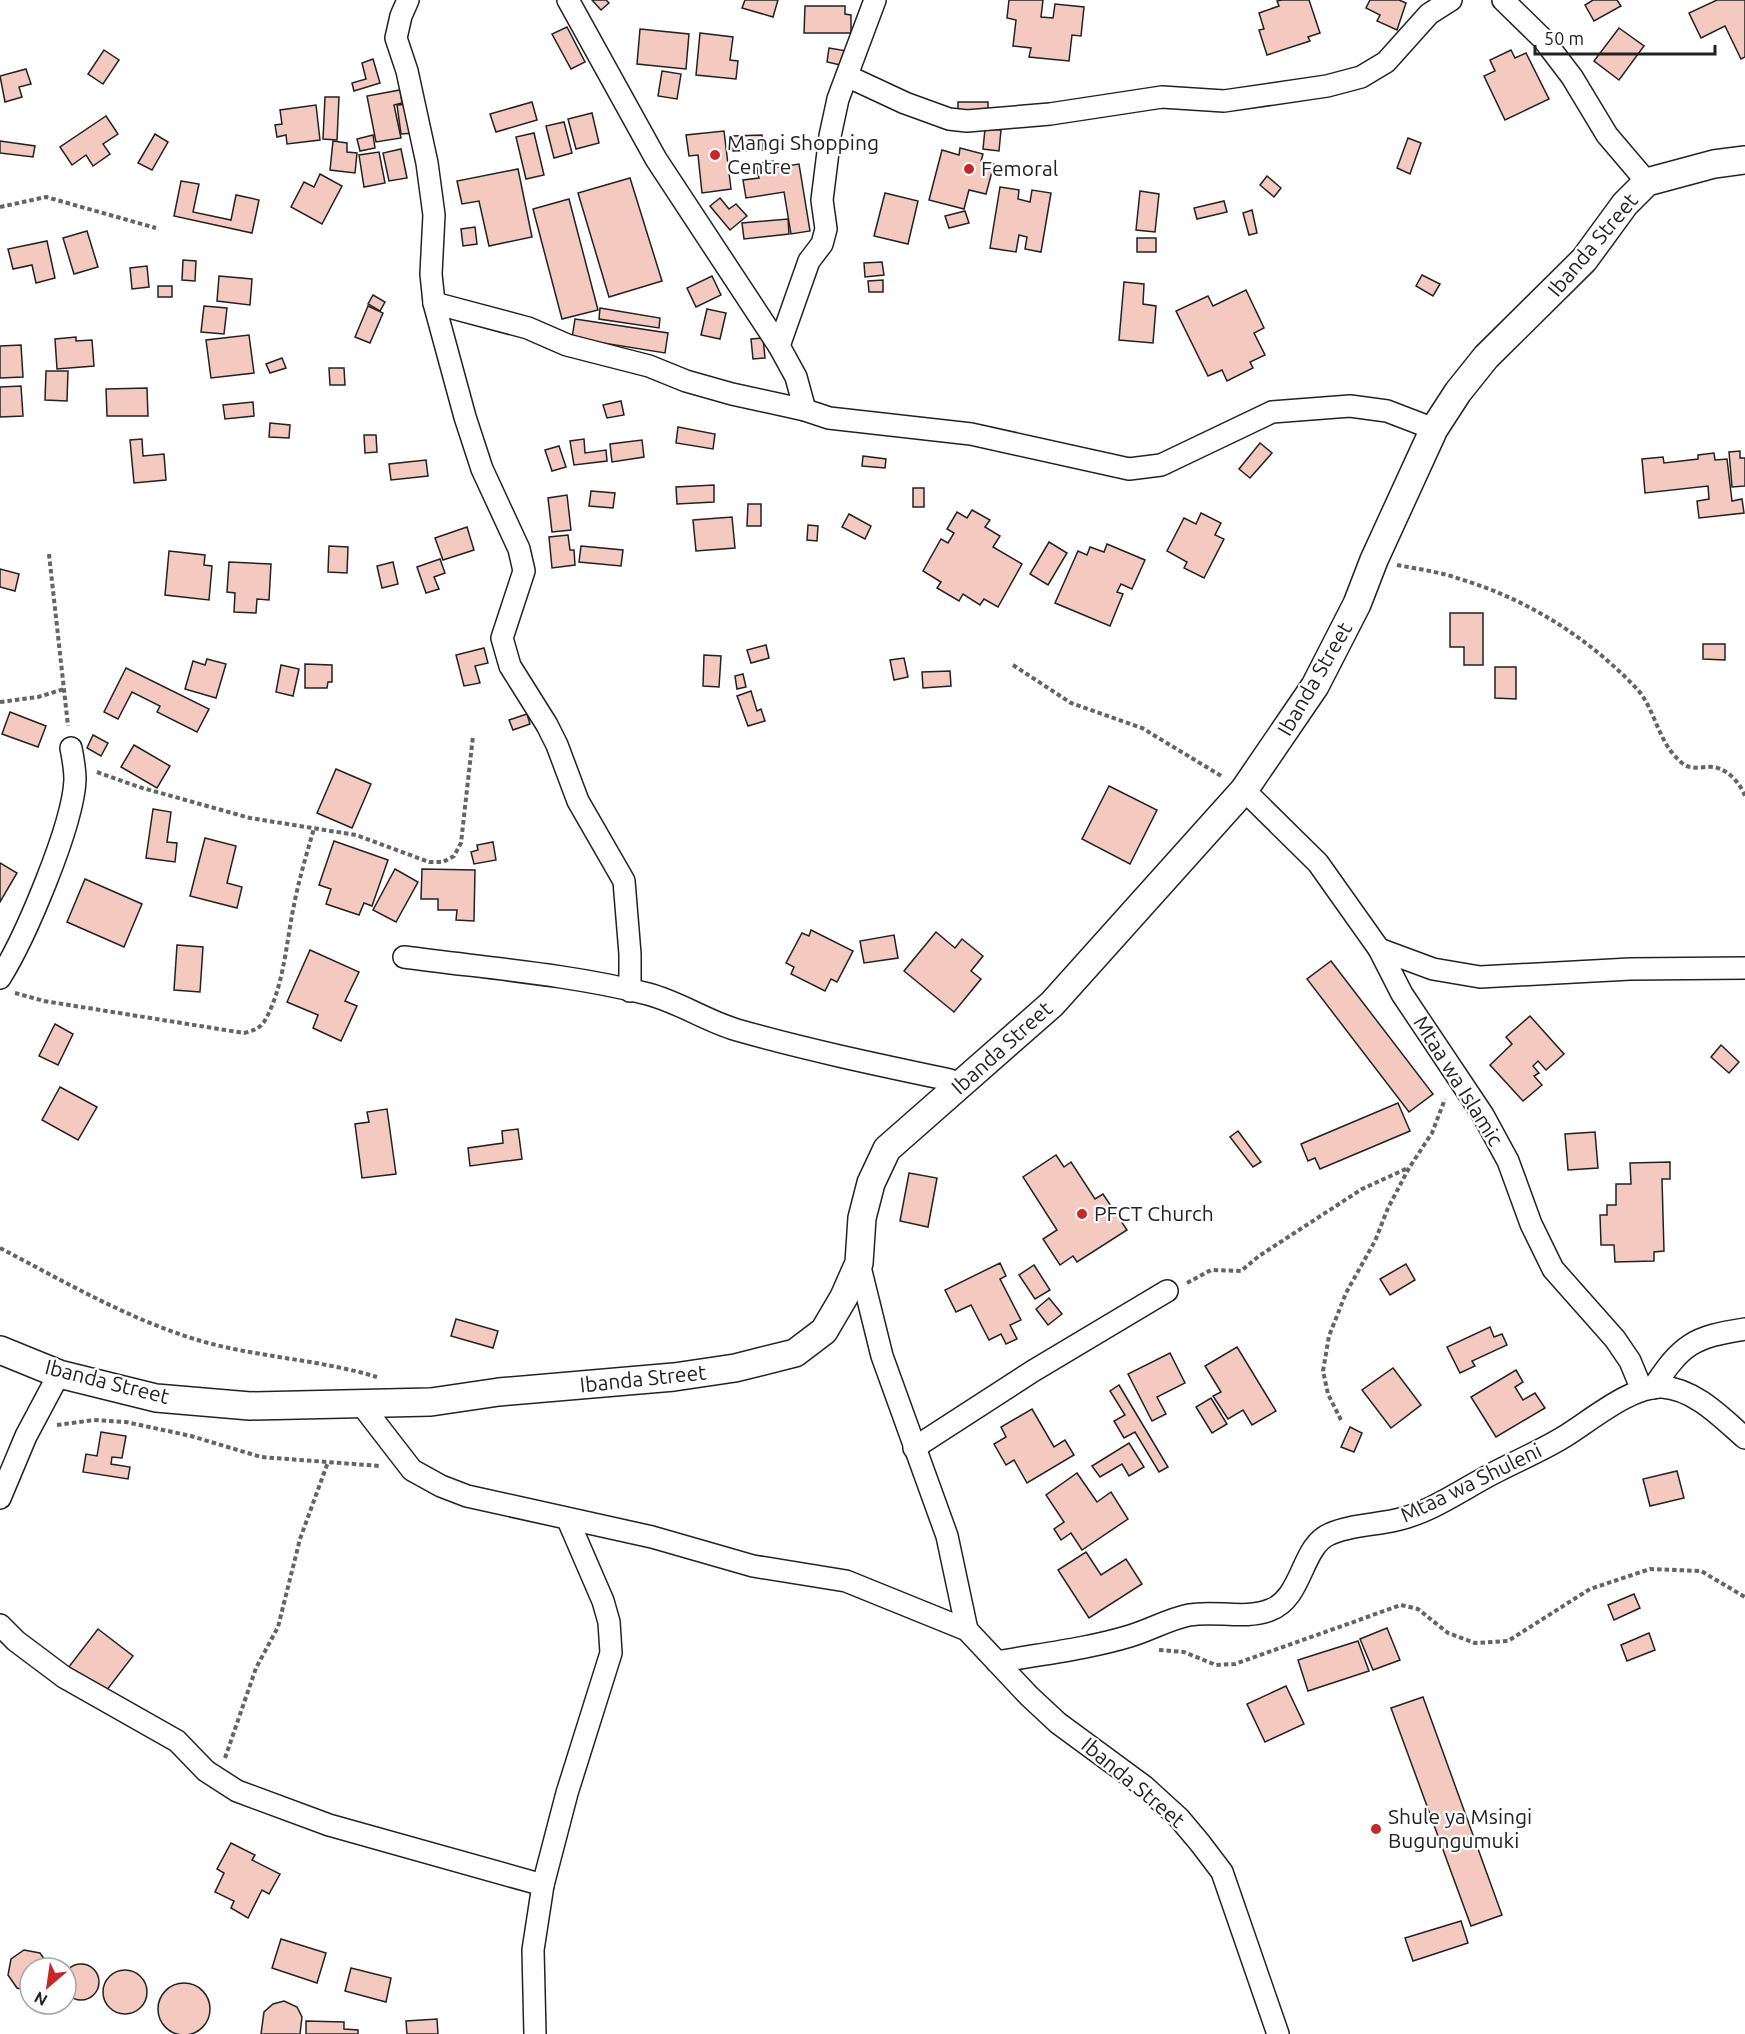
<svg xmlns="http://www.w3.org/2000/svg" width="1745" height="2034" font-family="Ubuntu,sans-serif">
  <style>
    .building { fill: #f3c9c0; stroke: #222; stroke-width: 1.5 }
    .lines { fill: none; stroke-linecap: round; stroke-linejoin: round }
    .minor-casing { stroke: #222; stroke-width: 24 }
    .tertiary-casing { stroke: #222; stroke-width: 30 }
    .path { stroke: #646464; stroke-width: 4; stroke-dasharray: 4.5 3; stroke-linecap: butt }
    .minor { stroke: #fff; stroke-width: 21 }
    .tertiary { stroke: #fff; stroke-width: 27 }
    .poi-dot { fill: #c62828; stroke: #fff; stroke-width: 2 }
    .labels { text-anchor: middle; stroke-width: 4.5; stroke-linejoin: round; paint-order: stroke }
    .poi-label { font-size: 21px; fill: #222; stroke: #fff; text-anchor: start }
    .street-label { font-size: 21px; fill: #222; stroke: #fff }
  </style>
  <rect width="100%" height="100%" fill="#fff"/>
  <!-- building -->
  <g class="building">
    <path d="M592,0H606L609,3L601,10Z"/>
    <path d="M745,0H778L773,17L742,8Z"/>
    <path d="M1009,0H1043L1041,17L1053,18L1055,4L1084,7L1081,36L1072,35L1069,61L1029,57L1031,48L1013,46L1016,20L1007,18Z"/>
    <path d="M1282,0H1309L1320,33L1308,37L1310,41L1267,55L1259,30L1264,29L1259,13L1279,6L1277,1Z"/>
    <path d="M1370,0H1399L1406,3L1397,30L1377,21L1380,15L1366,8Z"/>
    <path d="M1593,0H1617L1621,6L1594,21L1585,5Z"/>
    <path d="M1717,0H1745V57L1741,59L1725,26L1701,38L1689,13Z"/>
    <path d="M805,6H845V14L851,15V33H804Z"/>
    <path d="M567,27L585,62L571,69L552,34Z"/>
    <path d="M1619,28L1644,46L1619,80L1594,61Z"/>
    <path d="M640,29L689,34L686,69L637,64Z"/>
    <path d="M700,33L733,37L730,60L738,61L736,79L696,75Z"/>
    <path d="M829,48L847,51L845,66L827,62Z"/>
    <path d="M104,50L119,60L103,84L88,74Z"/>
    <path d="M1511,50L1515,58L1526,53L1549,99L1505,120L1484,76L1495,71L1490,60Z"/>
    <path d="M373,59L380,83L354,91L352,83L366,79L362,63Z"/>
    <path d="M26,69L31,84L19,87L22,97L5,102L0,76Z"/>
    <path d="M662,71L681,74L677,99L658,96Z"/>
    <path d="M400,90L402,103L394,105L401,138L376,142L367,96Z"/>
    <path d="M325,97H339L337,140L323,139Z"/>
    <path d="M532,102L537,120L496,132L490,114Z"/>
    <path d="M958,102H988V111L958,112Z"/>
    <path d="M412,104L415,133L401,134L397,105Z"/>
    <path d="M316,105L320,140L287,144L286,135L277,137L275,125L282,124L280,110Z"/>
    <path d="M592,113L599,143L576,149L568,119Z"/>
    <path d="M106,116L118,134L103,144L110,154L93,166L86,155L72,165L60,147Z"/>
    <path d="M564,122L572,153L554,158L546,126Z"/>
    <path d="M985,129L1001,130L999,151L983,149Z"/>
    <path d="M724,131L731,189L702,193L698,155L689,156L686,135Z"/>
    <path d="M534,133L544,175L526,179L516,137Z"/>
    <path d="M155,134L168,142L152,170L138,163Z"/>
    <path d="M373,135L375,148L360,151L357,139Z"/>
    <path d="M762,135L763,150L733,151L732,136Z"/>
    <path d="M1408,138L1421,143L1410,174L1397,168Z"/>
    <path d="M0,141L35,146L33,157L0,153Z"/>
    <path d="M333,141L347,143V152L357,153L355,173L330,170Z"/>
    <path d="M960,148L983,154L981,161L994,164L986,194L969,190L964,209L929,200L942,150L959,155Z"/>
    <path d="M401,149L407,178L389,181L383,153Z"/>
    <path d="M379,152L385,183L364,187L359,155Z"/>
    <path d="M773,161L774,168L799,164L810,231L791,234L784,192L746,198L743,180L759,178L756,164Z"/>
    <path d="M518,169L532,237L489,246L479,201L462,204L457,181Z"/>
    <path d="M320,174L342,186L322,224L291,207L304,182L314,187Z"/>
    <path d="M1267,176L1281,188L1274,197L1260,185Z"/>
    <path d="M630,178L662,281L609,297L578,193Z"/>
    <path d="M181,181L199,184L193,212L231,220L236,195L259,200L252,233L174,216Z"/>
    <path d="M1000,187L1019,190L1018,199L1030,202L1032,190L1051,193L1041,252L1025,249L1027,237L1019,235L1016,252L990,248Z"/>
    <path d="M1140,191L1159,194L1155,232L1136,230Z"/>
    <path d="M885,193L918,201L908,244L874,236Z"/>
    <path d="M720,198L729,209L736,204L747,216L730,230L710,206Z"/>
    <path d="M569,199L598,310L562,319L533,209Z"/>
    <path d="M1224,201L1227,212L1197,219L1194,208Z"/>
    <path d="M1252,210L1257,233L1249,235L1243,213Z"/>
    <path d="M965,211L969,223L949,228L945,216Z"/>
    <path d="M788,219L789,234L744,239L742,223Z"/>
    <path d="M475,227L477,244L463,246L461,229Z"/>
    <path d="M87,231L98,267L74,274L63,238Z"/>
    <rect x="1137" y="238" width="19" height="14"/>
    <path d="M47,241L55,278L36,283L32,265L13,269L8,249Z"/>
    <path d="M183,260L196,261L195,281L182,280Z"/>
    <path d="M882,262L884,275L865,277L864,263Z"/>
    <path d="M147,266L149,287L132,289L130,268Z"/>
    <path d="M1422,275L1440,284L1433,296L1416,286Z"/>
    <path d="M219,276L252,279L250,305L217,301Z"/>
    <path d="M712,276L721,295L696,307L687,288Z"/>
    <path d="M883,280V292H869L868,281Z"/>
    <path d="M1124,282L1144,284L1143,304L1156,306L1153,343L1119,340Z"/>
    <rect x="158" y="286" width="14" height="11"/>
    <path d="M1246,290L1264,328L1254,333L1265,355L1250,362L1253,368L1227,381L1222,370L1208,376L1176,311L1208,296L1213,306Z"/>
    <path d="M373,295L385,302L380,311L368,304Z"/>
    <path d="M204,306L227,308L224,334L201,332Z"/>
    <path d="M368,306L383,313L370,343L355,337Z"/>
    <path d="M600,308L660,318L659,328L599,319Z"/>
    <path d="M707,309L726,313L720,339L701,335Z"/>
    <path d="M575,319L668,333L665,353L572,338Z"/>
    <path d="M249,335L254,373L211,378L206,340Z"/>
    <path d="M76,337V341L92,340L94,366L57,369L55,339Z"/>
    <path d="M763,338L765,358L753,359L751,339Z"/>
    <path d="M21,345L23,377L0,378V346Z"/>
    <path d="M282,358L286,368L270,373L266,364Z"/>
    <path d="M329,368H344L345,385H330Z"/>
    <path d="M46,371H68L67,401L45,400Z"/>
    <path d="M21,386L23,416L0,417V387Z"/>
    <path d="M147,388L148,416H107L106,389Z"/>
    <path d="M621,401L624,415L607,418L603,405Z"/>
    <path d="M253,402L254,416L225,419L223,405Z"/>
    <path d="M270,423L290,425L289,438L269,437Z"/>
    <path d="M678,427L715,434L713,449L676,443Z"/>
    <path d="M364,435H376L377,452L365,453Z"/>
    <path d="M142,439L143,456L164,454L166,480L134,483L130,440Z"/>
    <path d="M584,439L585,453L606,450L607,461L574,465L570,441Z"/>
    <path d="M642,440L644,457L612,462L610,444Z"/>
    <path d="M1260,443L1272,453L1250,478L1239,469Z"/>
    <path d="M559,446L566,467L552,471L545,450Z"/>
    <path d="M1740,451V458H1745V486L1732,487L1729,452Z"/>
    <path d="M1714,453L1715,460L1727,459L1732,501L1742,499L1744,513L1699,518L1697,501L1709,499L1708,486L1645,493L1642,459L1663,457L1664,463L1698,459V455Z"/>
    <path d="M863,456L886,459L885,468L862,466Z"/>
    <path d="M426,460L428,476L391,480L389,464Z"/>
    <path d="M714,485V502L677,504L676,487Z"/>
    <rect x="913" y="488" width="11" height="19"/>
    <path d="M591,491L615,493L613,508L589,506Z"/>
    <path d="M567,495L571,530L552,532L548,498Z"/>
    <path d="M748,504H761V526H747Z"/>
    <path d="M972,510L990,520L985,527L1000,536L993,547L1022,564L998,607L984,599L980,605L963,594L959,601L937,588L941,582L923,571L941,539L948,543L954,533L947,529L957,512L967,518Z"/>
    <path d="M1201,513L1221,523L1215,535L1224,539L1204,578L1184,568L1187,562L1167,551L1184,518L1196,524Z"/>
    <path d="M849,514L871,526L865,539L842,527Z"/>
    <path d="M732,517L735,548L696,551L693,520Z"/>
    <path d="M808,525L818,526L817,541L807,540Z"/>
    <path d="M467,527L474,550L443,560L435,538Z"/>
    <path d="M568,535L570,550H574L575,565L552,568L549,537Z"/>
    <path d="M1049,542L1067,553L1048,585L1030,574Z"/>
    <path d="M1107,544L1145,560L1132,589L1121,584L1117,592L1123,594L1110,626L1055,603L1078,551L1087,555L1090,547L1104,552Z"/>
    <path d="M329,546L348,547L347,573L328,572Z"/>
    <path d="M581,546L623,550L621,566L579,562Z"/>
    <path d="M169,551L205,555L204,565L212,566L209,600L165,595Z"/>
    <path d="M440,559L445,573L434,577L439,589L426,593L417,567Z"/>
    <path d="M229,562L271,564L269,600L257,599L256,613L234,612L235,593L227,592Z"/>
    <path d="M393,562L398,584L382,588L377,566Z"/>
    <path d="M0,569L19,574L15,591L0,587Z"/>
    <path d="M1450,613H1483V665H1464V647H1450Z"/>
    <path d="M1703,644H1725V660L1703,659Z"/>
    <path d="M766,645L769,658L751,663L747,650Z"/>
    <path d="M484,648L488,663L475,666L480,683L464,686L456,655Z"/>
    <path d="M704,655L721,656L719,687L703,686Z"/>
    <path d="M904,658L908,677L894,680L890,660Z"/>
    <path d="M207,659L226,664L216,698L185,689L193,661L205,665Z"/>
    <path d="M305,664L332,665V682H328L327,688H305Z"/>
    <path d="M281,665L299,669L293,696L276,692Z"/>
    <path d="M1495,667H1516V699L1495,698Z"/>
    <path d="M126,668L209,709L197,732L157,712L160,706L132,692L118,719L104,712Z"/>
    <path d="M950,671L951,686L923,688L922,672Z"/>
    <path d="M743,674L746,687L737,689L735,676Z"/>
    <path d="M751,691L757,711L761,709L765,721L748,726L737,696Z"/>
    <path d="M10,712L46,726L38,747L2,734Z"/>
    <path d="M527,714L530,724L513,730L509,720Z"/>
    <path d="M93,735L108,743L101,756L87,748Z"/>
    <path d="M134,745L170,766L157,788L121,767Z"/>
    <path d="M336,769L371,784L352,828L317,813Z"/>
    <path d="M1109,786L1157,810L1130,864L1082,839Z"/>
    <path d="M153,809L171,812L167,842L177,843L175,862L146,858Z"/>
    <path d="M205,838L236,846L227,883L242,887L237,908L190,896Z"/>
    <path d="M334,841L388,860L372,906L364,903L359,915L326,904L331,889L319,885Z"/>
    <path d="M493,842L496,860L474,864L471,852L478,850L477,845Z"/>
    <path d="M0,863L17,873L0,902Z"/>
    <path d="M395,869L418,882L396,922L373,910Z"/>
    <path d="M422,869L475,870L474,921L456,920L457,910H438V899H421Z"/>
    <path d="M85,879L142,904L124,947L67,922Z"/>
    <path d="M811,930L853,951L837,982L831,979L825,991L791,974L794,967L786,963L802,933L809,936Z"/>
    <path d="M936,932L955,948L962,939L983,956L971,971L981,979L954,1012L904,971Z"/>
    <path d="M894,935L898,958L864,963L860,941Z"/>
    <path d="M177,945L203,947L200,992L174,990Z"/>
    <path d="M310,950L359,972L345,1001L357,1006L341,1041L313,1028L318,1015L287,1002Z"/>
    <path d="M1331,961L1433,1094L1409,1112L1307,979Z"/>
    <path d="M1530,1016L1564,1054L1546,1070L1538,1061L1533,1066L1539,1073L1534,1076L1542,1085L1523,1101L1490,1065L1512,1044L1506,1037Z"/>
    <path d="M55,1024L73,1034L58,1065L39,1056Z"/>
    <path d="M1721,1045L1739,1062L1729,1073L1711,1057Z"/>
    <path d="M60,1087L97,1107L78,1140L42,1120Z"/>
    <path d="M1398,1103L1410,1131L1320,1169L1315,1158L1308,1161L1301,1144Z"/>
    <path d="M387,1109L396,1174L362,1178L355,1124L369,1122L367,1112Z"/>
    <path d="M518,1129L522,1159L470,1166L468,1148L503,1143L502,1131Z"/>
    <path d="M1238,1131L1261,1162L1253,1167L1230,1137Z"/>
    <path d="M1595,1132L1598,1168L1568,1170L1565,1134Z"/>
    <path d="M1056,1155L1064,1167L1071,1162L1095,1199L1103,1194L1127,1230L1077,1262L1073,1256L1060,1265L1043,1239L1057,1230L1023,1177Z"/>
    <path d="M1670,1162V1179H1662L1664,1251L1654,1252V1261L1615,1262L1614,1245H1601L1600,1215H1607V1205H1616V1184H1631L1630,1163Z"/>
    <path d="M909,1173L937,1178L928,1227L900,1221Z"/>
    <path d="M1000,1263L1006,1276L1000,1279L1021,1320L1010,1325L1017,1339L1006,1344L1001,1334L989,1340L971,1305L956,1312L945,1290Z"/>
    <path d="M1406,1264L1415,1280L1390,1295L1380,1279Z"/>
    <path d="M1034,1265L1050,1290L1035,1299L1019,1275Z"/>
    <path d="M1049,1298L1062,1314L1048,1325L1036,1309Z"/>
    <path d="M456,1319L498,1331L493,1348L451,1336Z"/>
    <path d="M1490,1327L1494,1337L1502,1334L1507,1345L1472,1361L1475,1366L1460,1373L1447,1347Z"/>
    <path d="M1237,1347L1276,1411L1252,1425L1243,1410L1228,1419L1213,1396L1221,1392L1205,1366Z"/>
    <path d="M1170,1353L1185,1383L1157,1397L1166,1414L1152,1421L1128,1374Z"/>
    <path d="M1393,1368L1421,1405L1391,1428L1362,1390Z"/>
    <path d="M1516,1370L1523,1382L1515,1387L1523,1400L1535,1393L1545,1408L1496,1437L1471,1397Z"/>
    <path d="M1119,1385L1168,1467L1159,1472L1135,1432L1124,1438L1114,1421L1125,1415L1110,1391Z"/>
    <path d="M1211,1398L1227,1424L1212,1433L1196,1407Z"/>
    <path d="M1032,1409L1054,1447L1065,1440L1074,1455L1027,1483L1014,1460L1006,1465L994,1444L1006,1437L1001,1427Z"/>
    <path d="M1350,1427L1362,1433L1354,1452L1341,1447Z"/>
    <path d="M101,1432L126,1436L122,1458L112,1457L111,1464L130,1467L128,1479L83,1472L86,1454L97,1456Z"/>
    <path d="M1129,1443L1144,1467L1129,1476L1122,1464L1100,1477L1092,1466Z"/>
    <path d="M1677,1471L1684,1498L1650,1506L1643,1479Z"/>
    <path d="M1077,1473L1097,1502L1111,1492L1128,1519L1082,1550L1071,1533L1061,1540L1054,1529L1064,1522L1046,1495Z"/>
    <path d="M1086,1552L1101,1575L1126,1559L1142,1584L1089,1618L1058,1570Z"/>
    <path d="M1634,1594L1640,1608L1614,1620L1608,1605Z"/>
    <path d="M1387,1628L1400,1660L1373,1670L1360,1639Z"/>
    <path d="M98,1629L133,1656L103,1695L68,1668Z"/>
    <path d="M1649,1633L1655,1650L1627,1661L1621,1645Z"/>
    <path d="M1358,1641L1369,1671L1308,1691L1298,1660Z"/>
    <path d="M1286,1686L1304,1724L1265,1742L1247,1704Z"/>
    <path d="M1423,1697L1502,1915L1471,1926L1391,1708Z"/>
    <path d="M231,1843L255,1855L252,1860L280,1874L269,1894L262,1890L248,1918L231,1908L234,1901L215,1892L224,1873L217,1869Z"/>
    <path d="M1461,1921L1468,1943L1413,1961L1405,1938Z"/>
    <path d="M281,1939L326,1953L317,1983L272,1968Z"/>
    <path d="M24,1950L40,1953L49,1966L30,1968V1991L17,1988L8,1975L11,1959Z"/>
    <circle cx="81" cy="1982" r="18"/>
    <path d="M351,1968L391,1978L386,2002L345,1991Z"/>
    <circle cx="125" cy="1992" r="22"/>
    <circle cx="184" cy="2009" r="26"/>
    <path d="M284,2001L297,2007L302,2017L300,2034H261L264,2012L273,2004Z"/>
    <path d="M437,2019L438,2034H407L406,2021Z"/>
    <path d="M306,2021L344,2022V2029L358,2030V2034H306Z"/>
  </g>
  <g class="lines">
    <!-- minor casing -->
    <g class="minor-casing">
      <g id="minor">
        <path d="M408,0L401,16L396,38L407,71L427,163L434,215L431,274L434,303L465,417L482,469L519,549L524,571L502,638L510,666L547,725L557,745L578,801L624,881L630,954V991"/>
        <path d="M568,0L656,159L779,346L796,377L805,410"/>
        <path d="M1503,0L1543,39L1572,77L1607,135L1647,182"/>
        <path d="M847,76L905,103L949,119L967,121L1050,114L1162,97L1224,101L1327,86L1361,77L1386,62L1429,14L1451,0"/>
        <path d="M434,303L528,328L567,345L649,366L686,381L732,394L805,410L829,418L971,434L1129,469L1161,465L1272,412L1350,406L1387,411L1434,429"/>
        <path d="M779,346L809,261L822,244L826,229L822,200L830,136L838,99L875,0"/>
        <path d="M1244,790L1318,863L1379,949L1402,994L1483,1115L1508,1161L1531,1224L1553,1269L1615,1339L1630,1361L1642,1390"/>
        <path d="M1379,949L1433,969L1480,977L1630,969L1745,968"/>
        <path d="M404,957C485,968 569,974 648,994C679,1002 706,1021 737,1030C807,1050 879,1065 950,1080L959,1088"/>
        <path d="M0,978C25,938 73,826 75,780C75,769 73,758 71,748"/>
        <path d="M859,1263L882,1356L947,1536L967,1630"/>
        <path d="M1653,1388C1682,1344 1693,1337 1745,1329"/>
        <path d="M361,1404L412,1470L441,1486L467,1496L652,1537L753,1566L846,1581L967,1630L1029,1696L1058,1723L1145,1787L1179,1818L1200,1843L1222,1872L1278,2034"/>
        <path d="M914,1448L1033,1371L1167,1291"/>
        <path d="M0,1498L26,1436L59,1374"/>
        <path d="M0,1625L16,1641L64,1677L177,1741L206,1771L237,1791L329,1825L543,1885"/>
        <path d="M997,1662C1041,1654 1087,1649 1130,1636C1150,1630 1169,1619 1189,1615C1215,1610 1245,1620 1270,1610C1303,1598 1301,1546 1330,1534C1350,1525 1375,1525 1396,1520C1429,1513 1460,1491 1490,1475C1514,1462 1539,1452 1562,1438C1589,1422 1630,1386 1662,1387C1695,1389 1722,1418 1745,1438"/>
        <path d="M535,2034L533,1950L543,1885L567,1793L611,1653L609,1622L603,1601L568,1520"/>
      </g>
    </g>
    <!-- tertiary casing -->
    <g class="tertiary-casing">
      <path id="tertiary" d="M0,1350L59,1374L156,1398L250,1406L431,1402L499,1392L674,1377L735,1368L795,1353L824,1331L844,1297L859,1263L862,1218L871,1183L887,1149L1052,1004L1244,790L1315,686L1357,604L1374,560L1434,429L1458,392L1486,357L1584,260L1625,204L1647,182L1714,164L1745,160"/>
    </g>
    <!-- path -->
    <g class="path">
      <path d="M0,207L46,197L156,228"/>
      <path d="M49,554L68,726"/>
      <path d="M1397,565C1418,569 1440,572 1460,579C1527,599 1589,638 1637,689C1656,710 1657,742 1682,763C1692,771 1702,766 1713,767C1728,769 1740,783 1745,796"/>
      <path d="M1013,665L1071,703L1142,728L1223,777"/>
      <path d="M0,702L38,697L64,689"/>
      <path d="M97,772L139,787L250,818L356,835L429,862H443L454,856L461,843L473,736"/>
      <path d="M15,993L44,1001L244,1033C252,1031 259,1029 264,1022C284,988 286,943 294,905C299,879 307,853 314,828"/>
      <path d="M0,1248C69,1284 140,1326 216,1345C269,1358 325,1361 377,1377"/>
      <path d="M1187,1283L1211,1270L1241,1271L1259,1256L1362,1189L1408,1168"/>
      <path d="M1341,1420L1328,1394L1323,1371L1329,1336L1346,1293L1375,1241L1388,1208L1409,1168L1432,1133L1445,1099"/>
      <path d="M57,1425L94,1420L126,1422L191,1436L261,1457L380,1466"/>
      <path d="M1159,1650L1184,1652L1216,1665L1235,1664L1401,1605L1418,1609L1448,1633L1475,1643L1508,1641L1590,1589L1650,1569L1701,1571L1745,1597"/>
      <path d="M225,1758L256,1668L278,1627L300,1539L328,1462"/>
    </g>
    <!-- minor -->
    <use href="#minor" class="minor"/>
    <!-- tertiary -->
    <use href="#tertiary" class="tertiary"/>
  </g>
  <!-- markers -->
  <g class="poi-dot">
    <circle cx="715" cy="155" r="6"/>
    <circle cx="969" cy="169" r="6"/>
    <circle cx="1082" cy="1214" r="6"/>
    <circle cx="1376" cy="1829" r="6"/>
  </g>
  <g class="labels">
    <!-- poi labels -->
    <g class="poi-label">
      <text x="727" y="150">Mangi Shopping<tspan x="727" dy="24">Centre</tspan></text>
      <text x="981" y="176">Femoral</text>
      <text x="1094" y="1221">PFCT Church</text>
      <text x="1388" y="1824">Shule ya Msingi<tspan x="1388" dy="24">Bugungumuki</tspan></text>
    </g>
    <!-- street labels -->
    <g class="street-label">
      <text transform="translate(1593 245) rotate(-50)" y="7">Ibanda Street</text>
      <text transform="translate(1315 679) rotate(-60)" y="7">Ibanda Street</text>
      <text transform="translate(1002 1048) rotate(-42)" y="7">Ibanda Street</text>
      <text transform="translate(1458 1081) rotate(58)" y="7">Mtaa wa Islamic</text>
      <text transform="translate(643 1379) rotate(-6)" y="7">Ibanda Street</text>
      <text transform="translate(107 1382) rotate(14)" y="7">Ibanda Street</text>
      <text transform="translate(1471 1483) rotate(-26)" y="7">Mtaa wa Shuleni</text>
      <text transform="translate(1133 1783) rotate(40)" y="7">Ibanda Street</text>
    </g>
  </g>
  <!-- north arrow -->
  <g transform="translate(48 1986) rotate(209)"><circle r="28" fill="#ffffff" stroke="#a7a7a7" stroke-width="1.5"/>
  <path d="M0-4.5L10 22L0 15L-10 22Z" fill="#c62828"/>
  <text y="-9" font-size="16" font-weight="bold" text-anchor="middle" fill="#222222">N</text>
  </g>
  <!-- scale -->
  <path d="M1535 45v9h180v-9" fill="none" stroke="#222222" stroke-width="3"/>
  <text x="1544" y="45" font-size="18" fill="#222222" stroke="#ffffff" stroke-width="4.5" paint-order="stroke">50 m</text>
</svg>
